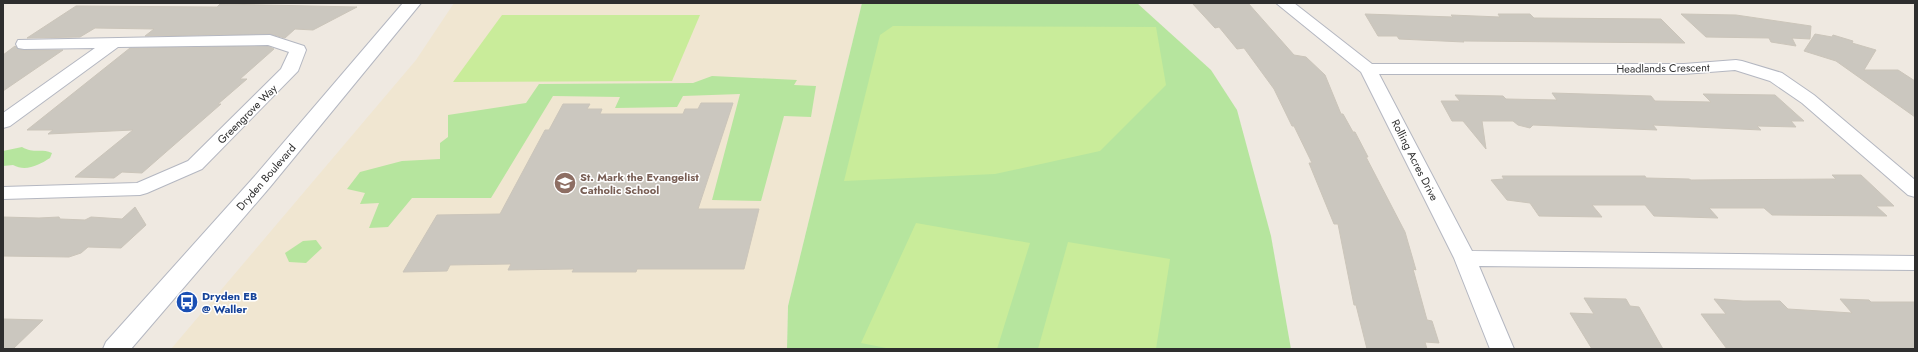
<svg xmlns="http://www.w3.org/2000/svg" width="1918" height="352" font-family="Jost,sans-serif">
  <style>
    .education { fill: #f0e6d1 }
    .green { fill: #b6e59e }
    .pitch { fill: #c9ec9a }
    .building { fill: #cbc7bf; stroke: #cbc5ba }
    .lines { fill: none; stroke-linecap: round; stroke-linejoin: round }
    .street-casing { stroke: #b4b7c1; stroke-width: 2 }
    .secondary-casing { stroke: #b4b7c1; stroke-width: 2 }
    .street { fill: #fff; fill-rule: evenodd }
    .secondary { fill: #fff; fill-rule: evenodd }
    .labels { text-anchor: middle; stroke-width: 3; stroke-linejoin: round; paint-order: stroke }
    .street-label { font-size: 11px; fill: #2e2e2e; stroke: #fff }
    .education-label { font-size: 11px; font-weight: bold; fill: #785e54; stroke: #fff; text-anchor: start }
    .transit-label { font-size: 11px; font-weight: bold; fill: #164399; stroke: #fff; text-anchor: start }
  </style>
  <rect width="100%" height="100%" fill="#efe9e1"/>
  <!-- education -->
  <path class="education" d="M454,3H862L788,306L787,349H171L416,60Z"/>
  <!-- green -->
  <g class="green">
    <path d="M862,3H1137L1211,70L1237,110L1271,236L1291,349H787L788,306Z"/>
    <path d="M712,76L797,80L794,85L816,86L811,117L784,116L761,201L712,200L740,94L683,96L677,107L615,108L620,97L553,96L491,198H412L388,227L369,228L379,203L360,204L365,193L347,189L360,172L402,161L440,159V143L448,137V115L526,103L539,84L693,83Z"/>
    <path d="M22,147C34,154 41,148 52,153L50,158C39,165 26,172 13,165L3,166V151Z"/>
    <path d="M316,240L322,248L306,263L289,262L285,253L303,241Z"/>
  </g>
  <!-- pitch -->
  <g class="pitch">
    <path d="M502,15H700L672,81L453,82Z"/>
    <path d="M893,26L1156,27L1166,85L1100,151L995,174L844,181L880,35Z"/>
    <path d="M916,223L1030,243L997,349H891L861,343Z"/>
    <path d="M1068,242L1170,259L1156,349H1038Z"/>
  </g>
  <!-- building -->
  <g class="building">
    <path d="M1192,3H1248L1294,55L1306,57L1325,75L1341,114H1343L1353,132H1355L1368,157H1366L1405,232L1416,270L1413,269L1427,320L1432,321L1439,343L1425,342L1427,349H1367L1356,305H1354L1338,224H1334L1309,163H1312L1294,126H1292L1274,89L1244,48L1237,49L1219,27L1215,28Z"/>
    <path d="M220,4L357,7L313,30L295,29L285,38L270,34L145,36L154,29L95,28L80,37L27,38L76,6L217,7Z"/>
    <path d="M1365,14L1453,17L1451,15L1500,17L1498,14H1530L1534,18L1661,19L1685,43L1463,41L1464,42L1399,39L1397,36H1378Z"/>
    <path d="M1681,14L1736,15L1811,26L1810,39L1792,38L1796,46L1771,42L1769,38L1706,37Z"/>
    <path d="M1815,34L1832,37L1833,35L1853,41L1852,43L1876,50L1864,70H1898L1915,81V117L1836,61L1804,51Z"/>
    <path d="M15,46L18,49L24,50H63L3,91V55Z"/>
    <path d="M268,46L274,49L240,79H247L218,104H221L142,173L122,172L114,178L75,177L133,130L48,134L53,130H27L130,48Z"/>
    <path d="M1552,93L1651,96L1655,101L1711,102L1703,94L1775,95L1804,121H1791L1796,127L1757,126L1761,130L1653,125L1657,130L1533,125L1530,128L1518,125L1513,121H1482L1486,149L1463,121H1452L1441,101H1460L1455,95L1503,96L1506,99L1557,100Z"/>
    <path d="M701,103H733L698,209H759L744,269H637L636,272H572L574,269L508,270L511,264L450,265L447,271L403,272L437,215L500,214L545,130H549L563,104H590L587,109H602L600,114H683L685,109H698Z"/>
    <path d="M1832,175H1861L1894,206H1876L1887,216L1772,215L1764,208H1709L1718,218L1654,216L1645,205H1592L1602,217L1539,216L1530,203L1507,200L1491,180L1504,179L1502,176H1645L1646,178L1689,179L1691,180L1836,179Z"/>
    <path d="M135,207L146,225L121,248L88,247L81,253L69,257L3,256V217L39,218L59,217L60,219L85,220L91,217L122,219Z"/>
    <path d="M1584,298L1626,299L1630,306L1639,307L1663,349H1592L1570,313L1594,314Z"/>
    <path d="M1714,299L1743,301H1780L1788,309L1852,313L1840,299L1869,300L1871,302H1915V349H1727L1701,314H1726Z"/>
    <path d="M3,319L43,320L13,349H3Z"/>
  </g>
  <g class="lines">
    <!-- street casing -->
    <g class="street-casing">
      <g id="street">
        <path d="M1276,3H1294L1372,64H1684L1736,60L1742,61L1782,73L1814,95L1915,180V197L1908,195L1802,103L1770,81L1735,70L1684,74H1379L1472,251L1915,256V270L1479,266L1514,349H1490L1454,258L1361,72Z"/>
        <path d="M270,35L304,46L306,50L298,71L202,169L147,193L140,195L3,199V187L137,183L188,161L281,69L289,52L268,45L118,47L10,126L3,128V113L95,48L24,49L18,48L16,44L18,40Z"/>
      </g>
    </g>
    <!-- secondary casing -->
    <g class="secondary-casing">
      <path id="secondary" d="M403,3H421L270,187L131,349H103L106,342L254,177Z"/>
    </g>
    <!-- street -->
    <use href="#street" class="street"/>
    <!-- secondary -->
    <use href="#secondary" class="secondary"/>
  </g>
  <!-- icons -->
  <defs>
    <g id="school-disc" transform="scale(1.15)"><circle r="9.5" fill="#8d6e63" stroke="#fff"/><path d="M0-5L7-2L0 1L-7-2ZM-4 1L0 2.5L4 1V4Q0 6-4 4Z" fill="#fff"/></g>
    <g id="bus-disc" transform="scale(1.15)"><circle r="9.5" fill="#1a4fb4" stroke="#fff"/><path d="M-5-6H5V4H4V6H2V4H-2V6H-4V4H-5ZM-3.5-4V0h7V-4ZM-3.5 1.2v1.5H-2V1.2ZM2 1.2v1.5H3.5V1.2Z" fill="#fff"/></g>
  </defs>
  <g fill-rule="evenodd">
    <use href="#school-disc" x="565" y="183"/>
    <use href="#bus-disc" x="187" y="302"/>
  </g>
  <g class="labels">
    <!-- street labels -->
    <g class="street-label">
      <text transform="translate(1663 68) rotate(-1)" y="4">Headlands Crescent</text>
      <text transform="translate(247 114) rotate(-45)" y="4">Greengrove Way</text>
      <text transform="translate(1415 160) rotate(63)" y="4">Rolling Acres Drive</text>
      <text transform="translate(266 177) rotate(-49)" y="4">Dryden Boulevard</text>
    </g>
    <!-- education labels -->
    <g class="education-label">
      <text x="580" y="181">St. Mark the Evangelist<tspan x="580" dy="13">Catholic School</tspan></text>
    </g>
    <!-- transit labels -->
    <g class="transit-label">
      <text x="202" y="300">Dryden EB<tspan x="202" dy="13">@ Waller</tspan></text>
    </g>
  </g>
  <!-- border -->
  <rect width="1918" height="352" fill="none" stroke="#2e2e2e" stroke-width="8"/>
</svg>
